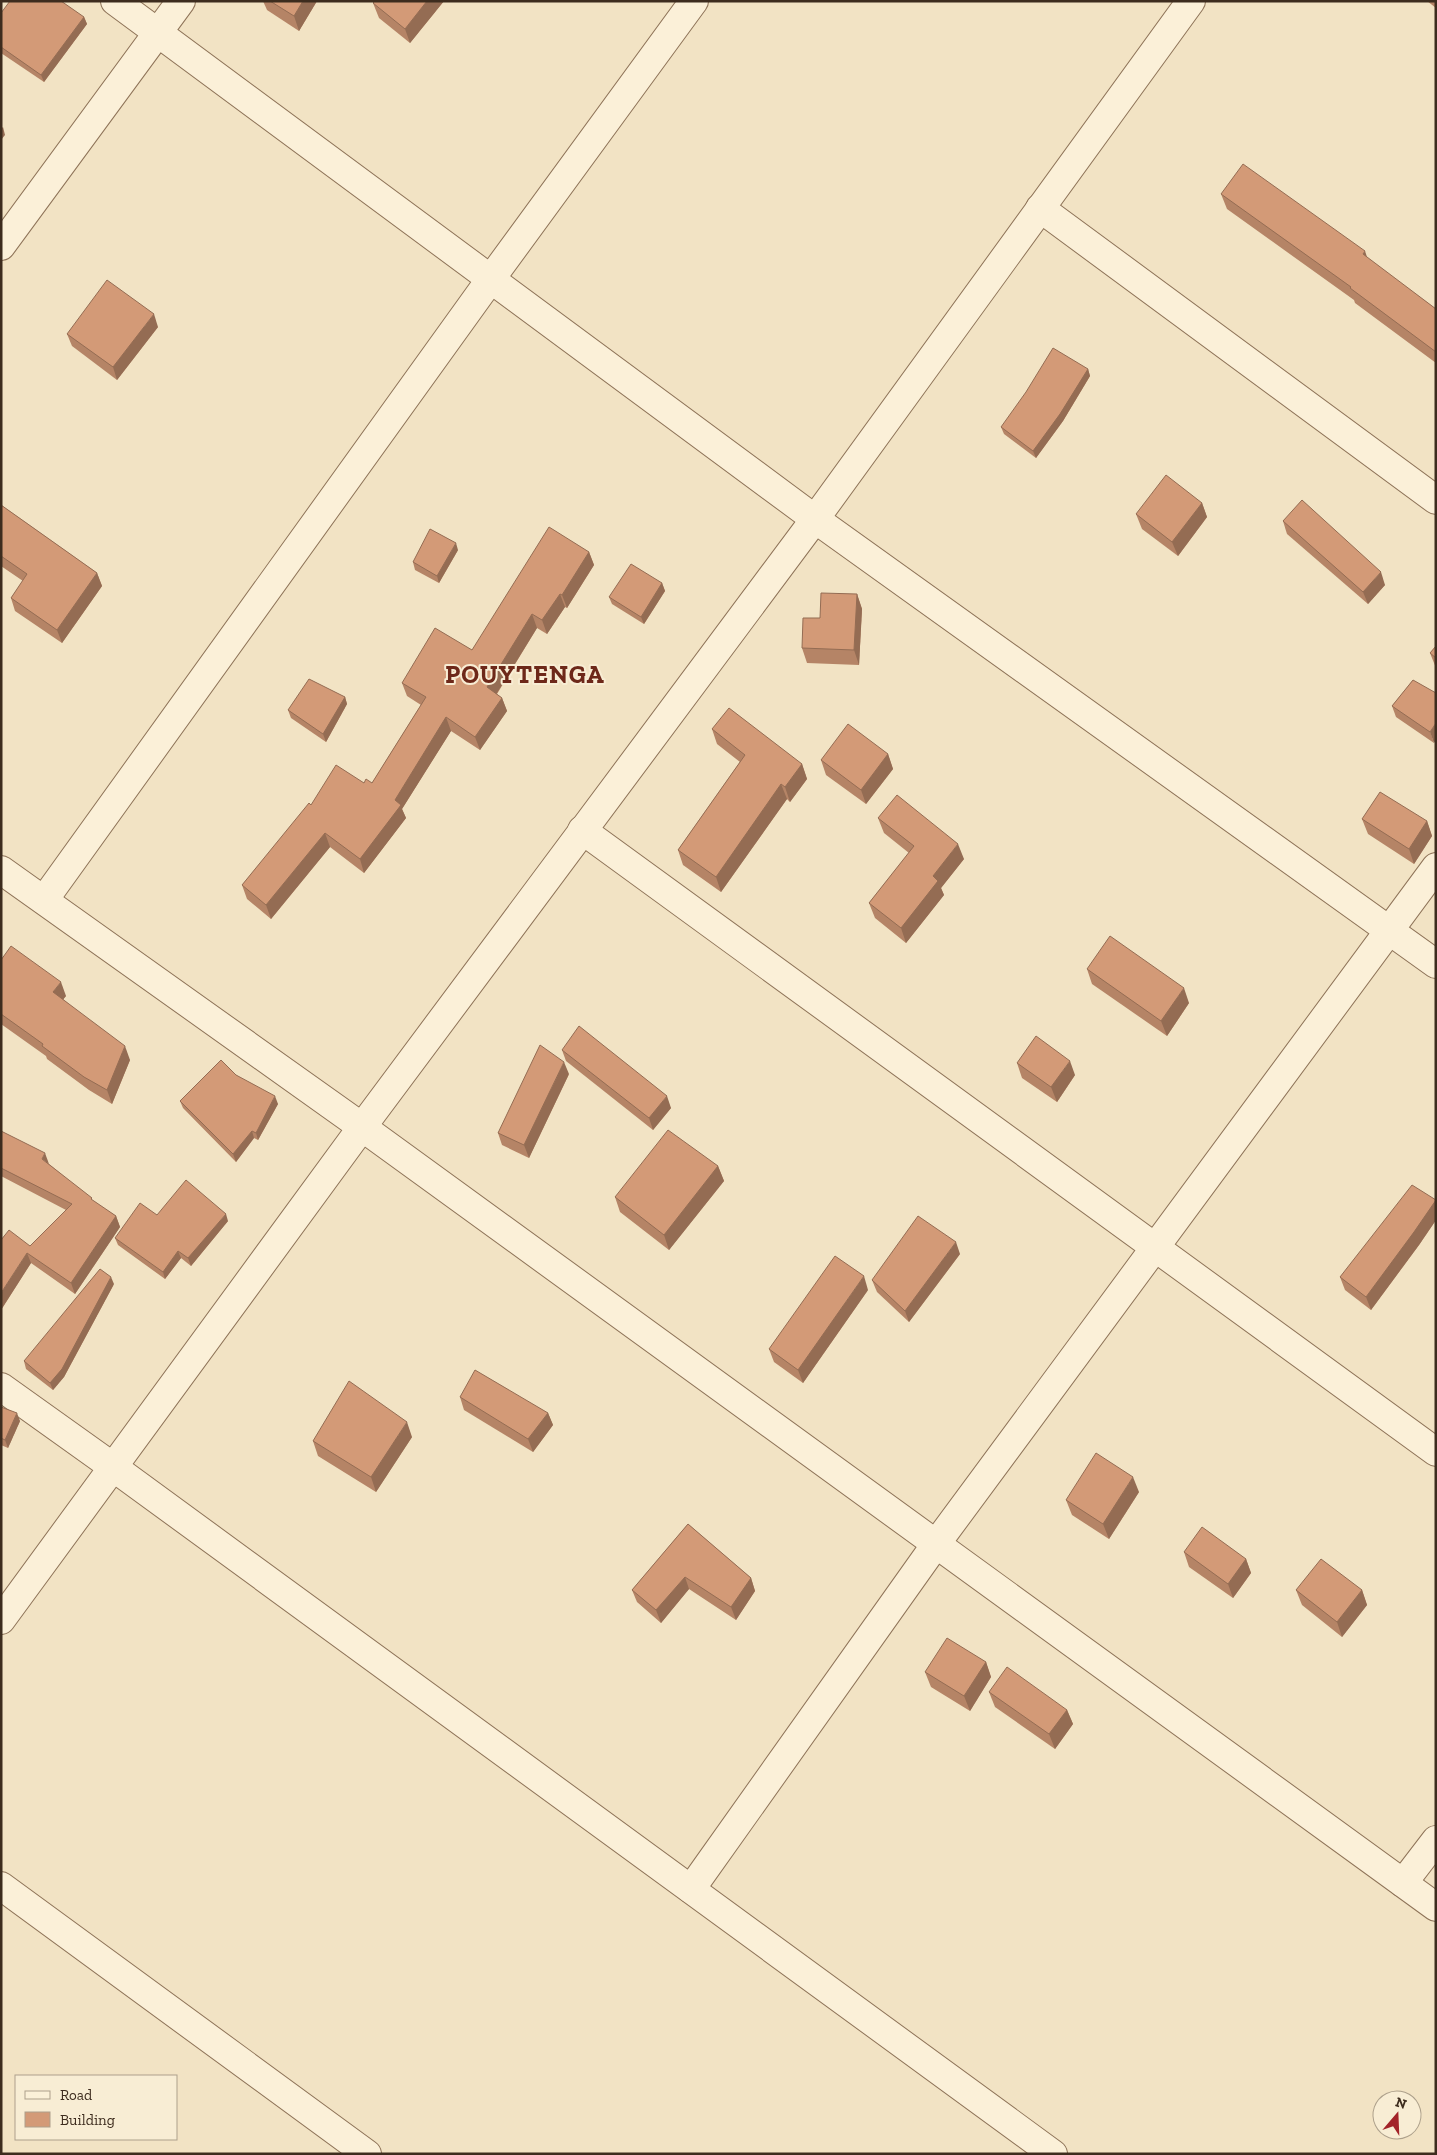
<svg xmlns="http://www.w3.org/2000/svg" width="1437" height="2155" font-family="'Zilla Slab',serif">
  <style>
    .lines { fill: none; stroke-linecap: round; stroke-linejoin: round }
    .minor-casing { stroke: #8e7358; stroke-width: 30 }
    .minor { stroke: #fbf0d8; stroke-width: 28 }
    .wall { fill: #b58466 }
    .shaded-wall { fill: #946c53 }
    .building { fill: #d39a77; stroke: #946c53 }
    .labels { text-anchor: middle; stroke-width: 4; stroke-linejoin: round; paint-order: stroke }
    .district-label { font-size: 25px; font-weight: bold; letter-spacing: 1px; fill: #6d2819; stroke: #f8edd4 }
  </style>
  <rect width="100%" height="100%" fill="#f2e3c4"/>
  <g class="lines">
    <!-- minor casing -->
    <g class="minor-casing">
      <g id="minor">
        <path d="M115,1L815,519L1436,964"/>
        <path d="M1040,208L1436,500"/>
        <path d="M1,246L181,1"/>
        <path d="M582,830L1436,1452"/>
        <path d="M1,870L362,1127L1436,1907"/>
        <path d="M44,900L490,280L694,1"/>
        <path d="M1,1387L113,1467L1053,2154"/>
        <path d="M1,1620L362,1127L815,519L1191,1"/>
        <path d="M1403,1883L1436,1840"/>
        <path d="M1,1886L367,2154"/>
        <path d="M691,1889L936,1544L1436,867"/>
      </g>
    </g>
    <!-- minor -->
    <use href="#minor" class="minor"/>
  </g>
  <!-- wall -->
  <g class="wall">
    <path d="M263,1H317L299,31L267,10Z"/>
    <path d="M375,1H444L410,43L379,18L373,3Z"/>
    <path d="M1427,1H1436V8Z"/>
    <path d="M1,13L84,17L87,24L44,82L1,53Z"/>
    <path d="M1221,194L1367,258L1436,309V363L1355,303L1354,300L1227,209Z"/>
    <path d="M158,327L117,380L72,346L67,334Z"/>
    <path d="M1088,369L1090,376L1063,421L1036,458L1004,434L1001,427Z"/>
    <path d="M1202,503L1207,517L1178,556L1142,529L1136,514Z"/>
    <path d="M1,505L97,573L102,586L62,643L15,611L11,598L23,581L1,566Z"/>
    <path d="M1283,521L1385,585L1368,604L1287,534Z"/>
    <path d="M458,550L439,583L415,570L413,562Z"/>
    <path d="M589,552L594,565L567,608L565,607L547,634L537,628L497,694L502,698L507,711L480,750L451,731L402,809L406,818L364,873L330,847L271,919L247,899L242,885L311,805L364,783H372L421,705L407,696L402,683L472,650Z"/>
    <path d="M662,583L665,591L644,624L612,604L609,597Z"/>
    <path d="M857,594L862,609L859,665L807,663L802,648L820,618Z"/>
    <path d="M1436,646V668L1430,653Z"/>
    <path d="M1413,680L1434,743L1396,717L1392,706Z"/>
    <path d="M345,697L347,704L326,742L291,718L288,710Z"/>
    <path d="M712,729L802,764L807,779L790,802L787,799L721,892L683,865L678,850L740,762L717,744Z"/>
    <path d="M888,754L893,769L866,804L826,775L821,760Z"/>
    <path d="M878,818L964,859L941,888L944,895L906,943L875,918L869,903L909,853L884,833Z"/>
    <path d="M1362,819L1427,821L1432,836L1414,864L1368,834Z"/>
    <path d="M1,960L66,996L63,999L130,1060L112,1104L89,1090L47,1059L46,1056L1,1024Z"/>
    <path d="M1087,969L1189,1003L1167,1036L1092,984Z"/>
    <path d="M562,1050L671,1108L653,1130L566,1061Z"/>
    <path d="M1017,1063L1075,1075L1057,1102L1022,1078Z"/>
    <path d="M569,1074L529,1158L502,1145L498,1133Z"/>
    <path d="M236,1075L278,1104L258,1140L254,1138L236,1162L183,1108L180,1101Z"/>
    <path d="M1,1131L49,1164L93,1201L116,1216L120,1227L75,1294L31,1263L1,1310L30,1246L66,1210L1,1176Z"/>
    <path d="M718,1166L724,1181L669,1250L620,1212L615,1197Z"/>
    <path d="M1436,1200V1220L1419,1245L1371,1310L1345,1290L1340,1277Z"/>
    <path d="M157,1215L228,1221L191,1266L181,1258L165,1279L118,1245L115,1238Z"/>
    <path d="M960,1254L909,1322L877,1292L872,1280Z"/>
    <path d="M114,1284L64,1377L53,1390L26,1369L24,1361Z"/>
    <path d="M868,1290L803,1383L774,1362L769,1349Z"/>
    <path d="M460,1397L548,1413L553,1425L533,1452L464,1410Z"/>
    <path d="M1,1407L20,1421L8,1448L1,1445Z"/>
    <path d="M412,1437L376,1492L318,1456L313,1441Z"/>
    <path d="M1139,1492L1109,1539L1072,1515L1066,1500Z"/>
    <path d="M688,1524L751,1578L755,1591L736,1620L689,1589L661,1623L637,1602L632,1590Z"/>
    <path d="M1184,1552L1246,1559L1251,1573L1233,1598L1189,1567Z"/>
    <path d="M1296,1590H1362L1367,1605L1342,1637L1302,1605Z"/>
    <path d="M986,1662L991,1677L970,1711L931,1687L925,1672Z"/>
    <path d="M989,1692L1067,1710L1073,1724L1055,1749L995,1707Z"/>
  </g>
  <!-- shaded-wall -->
  <g class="shaded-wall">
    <path d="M303,1H317L299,31L294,16Z"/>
    <path d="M427,1H444L410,43L405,29Z"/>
    <path d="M84,17L87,24L44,82L41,75Z"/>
    <path d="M3,127L5,135L1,140V129Z"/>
    <path d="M1365,251L1370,266L1363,254Z"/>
    <path d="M154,314L158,327L117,380L113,367Z"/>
    <path d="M1088,369L1090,376L1063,421L1036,458L1033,451Z"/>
    <path d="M1202,503L1207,517L1178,556L1172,542Z"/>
    <path d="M456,543L458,550L439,583L437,576Z"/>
    <path d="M589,552L594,565L567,608L562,595Z"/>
    <path d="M1381,572L1385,585L1368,604L1363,592Z"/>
    <path d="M97,573L102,586L62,643L57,630Z"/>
    <path d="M662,583L665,591L644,624L641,617Z"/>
    <path d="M560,594L565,607L547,634L542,620Z"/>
    <path d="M857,594L862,609L859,665L854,650Z"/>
    <path d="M532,614L537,628L492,701L487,687Z"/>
    <path d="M345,697L347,704L326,742L323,734Z"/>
    <path d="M502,698L507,711L480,750L475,737Z"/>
    <path d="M446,717L451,731L402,809L406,818L364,873L360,859L395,800Z"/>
    <path d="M1436,723V740L1434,743L1430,732Z"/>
    <path d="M888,754L893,769L866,804L861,790Z"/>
    <path d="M802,764L807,779L790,802L785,787Z"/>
    <path d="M781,784L787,799L721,892L716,877Z"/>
    <path d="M1427,821L1432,836L1414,864L1409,849Z"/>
    <path d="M325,833L330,847L271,919L266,905Z"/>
    <path d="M958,844L964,859L941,888L944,895L906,943L901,928L933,876Z"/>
    <path d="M61,982L66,996L58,1006L53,992Z"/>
    <path d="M1184,988L1189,1003L1167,1036L1161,1021Z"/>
    <path d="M125,1046L130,1060L112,1104L107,1090Z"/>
    <path d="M1070,1061L1075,1075L1057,1102L1051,1087Z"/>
    <path d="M564,1062L569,1074L529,1158L524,1145Z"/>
    <path d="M275,1096L278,1104L258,1140L256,1133Z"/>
    <path d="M667,1096L671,1108L653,1130L649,1118Z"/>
    <path d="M252,1131L254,1138L236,1162L233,1154Z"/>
    <path d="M45,1153L49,1164L42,1159Z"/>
    <path d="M718,1166L724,1181L669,1250L664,1235Z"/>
    <path d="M1436,1200V1220L1419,1245L1371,1310L1366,1297Z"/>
    <path d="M226,1214L228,1221L191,1266L188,1258Z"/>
    <path d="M116,1216L120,1227L75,1294L71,1283Z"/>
    <path d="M956,1242L960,1254L909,1322L905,1311Z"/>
    <path d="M178,1251L181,1258L165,1279L163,1272Z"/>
    <path d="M27,1253L31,1263L1,1310V1293Z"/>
    <path d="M864,1276L868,1290L803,1383L798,1370Z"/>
    <path d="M111,1277L114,1284L64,1377L53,1390L50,1383Z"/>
    <path d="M17,1413L20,1421L8,1448L5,1440Z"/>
    <path d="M548,1413L553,1425L533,1452L528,1439Z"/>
    <path d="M407,1422L412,1437L376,1492L371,1477Z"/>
    <path d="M1133,1477L1139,1492L1109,1539L1103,1524Z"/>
    <path d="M1246,1559L1251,1573L1233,1598L1228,1584Z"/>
    <path d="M685,1577L689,1589L661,1623L656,1610Z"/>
    <path d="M751,1578L755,1591L736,1620L731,1607Z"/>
    <path d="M1362,1590L1367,1605L1342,1637L1337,1622Z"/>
    <path d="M986,1662L991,1677L970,1711L964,1696Z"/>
    <path d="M1067,1710L1073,1724L1055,1749L1049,1734Z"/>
  </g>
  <!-- building -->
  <g class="building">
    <path d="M10,1H61L84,17L41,75L1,47V13Z"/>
    <path d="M270,1H303L294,16Z"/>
    <path d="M375,1H427L405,29L373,3Z"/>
    <path d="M1243,164L1365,251L1363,254L1436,309V352L1350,288L1351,287L1221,194Z"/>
    <path d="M107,280L154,314L113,367L67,334Z"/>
    <path d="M1053,348L1088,369L1060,414L1033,451L1001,427L1026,392Z"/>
    <path d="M1166,475L1202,503L1172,542L1136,514Z"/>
    <path d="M1302,500L1381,572L1363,592L1283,521Z"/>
    <path d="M1,505L97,573L57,630L11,598L27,574L1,556Z"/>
    <path d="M549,527L589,552L562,595L560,594L542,620L532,614L487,687L502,698L475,737L446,717L395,800L401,805L360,859L325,833L266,905L242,885L309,803L311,805L336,765L364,783L366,779L372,783L426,697L402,683L435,628L472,650Z"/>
    <path d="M430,529L456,543L437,576L413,562Z"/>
    <path d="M631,564L662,583L641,617L609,597Z"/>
    <path d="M821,593L857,594L854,650L802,648L803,618H820Z"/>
    <path d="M1436,646V658L1430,653Z"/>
    <path d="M309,679L345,697L323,734L288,710Z"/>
    <path d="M1413,680L1436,693V723L1430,732L1392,706Z"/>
    <path d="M729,708L802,764L785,787L781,784L716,877L678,850L745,755L712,729Z"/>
    <path d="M848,724L888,754L861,790L821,760Z"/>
    <path d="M1380,792L1427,821L1409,849L1362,819Z"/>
    <path d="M897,795L958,844L933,876L938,881L901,928L869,903L914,846L878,818Z"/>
    <path d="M1110,936L1184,988L1161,1021L1087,969Z"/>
    <path d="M11,946L61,982L53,992L125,1046L107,1090L84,1077L42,1046L43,1044L1,1014V960Z"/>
    <path d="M579,1026L667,1096L649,1118L562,1050Z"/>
    <path d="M1036,1036L1070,1061L1051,1087L1017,1063Z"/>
    <path d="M540,1045L564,1062L524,1145L498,1133Z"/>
    <path d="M221,1060L236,1075L275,1096L256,1133L252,1131L233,1154L180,1101Z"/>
    <path d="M668,1130L718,1166L664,1235L615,1197Z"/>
    <path d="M1,1131L45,1153L42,1159L92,1198L91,1199L116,1216L71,1283L27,1253L1,1293V1240L9,1230L30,1246L72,1204L1,1168Z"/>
    <path d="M186,1180L226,1214L188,1258L178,1251L163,1272L115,1238L140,1203L157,1215Z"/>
    <path d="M1412,1185L1436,1200L1414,1232L1366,1297L1340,1277Z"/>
    <path d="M918,1216L956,1242L905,1311L872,1280Z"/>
    <path d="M835,1256L864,1276L798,1370L769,1349Z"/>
    <path d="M100,1269L111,1277L62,1369L50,1383L24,1361Z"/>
    <path d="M475,1370L548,1413L528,1439L460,1397Z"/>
    <path d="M349,1381L407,1422L371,1477L313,1441Z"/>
    <path d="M1,1407L17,1413L5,1440L1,1438Z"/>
    <path d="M1096,1453L1133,1477L1103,1524L1066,1500Z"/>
    <path d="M688,1524L751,1578L731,1607L685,1577L656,1610L632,1590Z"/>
    <path d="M1202,1527L1246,1559L1228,1584L1184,1552Z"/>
    <path d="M1321,1559L1362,1590L1337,1622L1296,1590Z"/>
    <path d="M947,1638L986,1662L964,1696L925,1672Z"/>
    <path d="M1007,1667L1067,1710L1049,1734L989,1692Z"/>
  </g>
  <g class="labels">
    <!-- district labels -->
    <g class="district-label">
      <text x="525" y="683">POUYTENGA</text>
    </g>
  </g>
  <!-- border -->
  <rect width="1437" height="2155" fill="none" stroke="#3d2c1e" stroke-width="5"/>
  <!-- legend -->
  <rect x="15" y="2075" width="162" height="65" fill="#f8edd4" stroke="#ada08b"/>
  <rect x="25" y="2091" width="25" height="8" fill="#fbf0d8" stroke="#ada08b"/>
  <text x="60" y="2100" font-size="15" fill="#3d2c1e">Road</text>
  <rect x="25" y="2112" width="25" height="15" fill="#d39a77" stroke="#ada08b"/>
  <text x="60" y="2125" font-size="15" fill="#3d2c1e">Building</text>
  <!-- north arrow -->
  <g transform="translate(1397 2115) rotate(19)"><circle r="24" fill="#f8edd4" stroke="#ada08b"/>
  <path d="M0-4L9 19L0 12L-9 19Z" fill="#a32329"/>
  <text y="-8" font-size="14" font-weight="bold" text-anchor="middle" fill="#3d2c1e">N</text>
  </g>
</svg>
